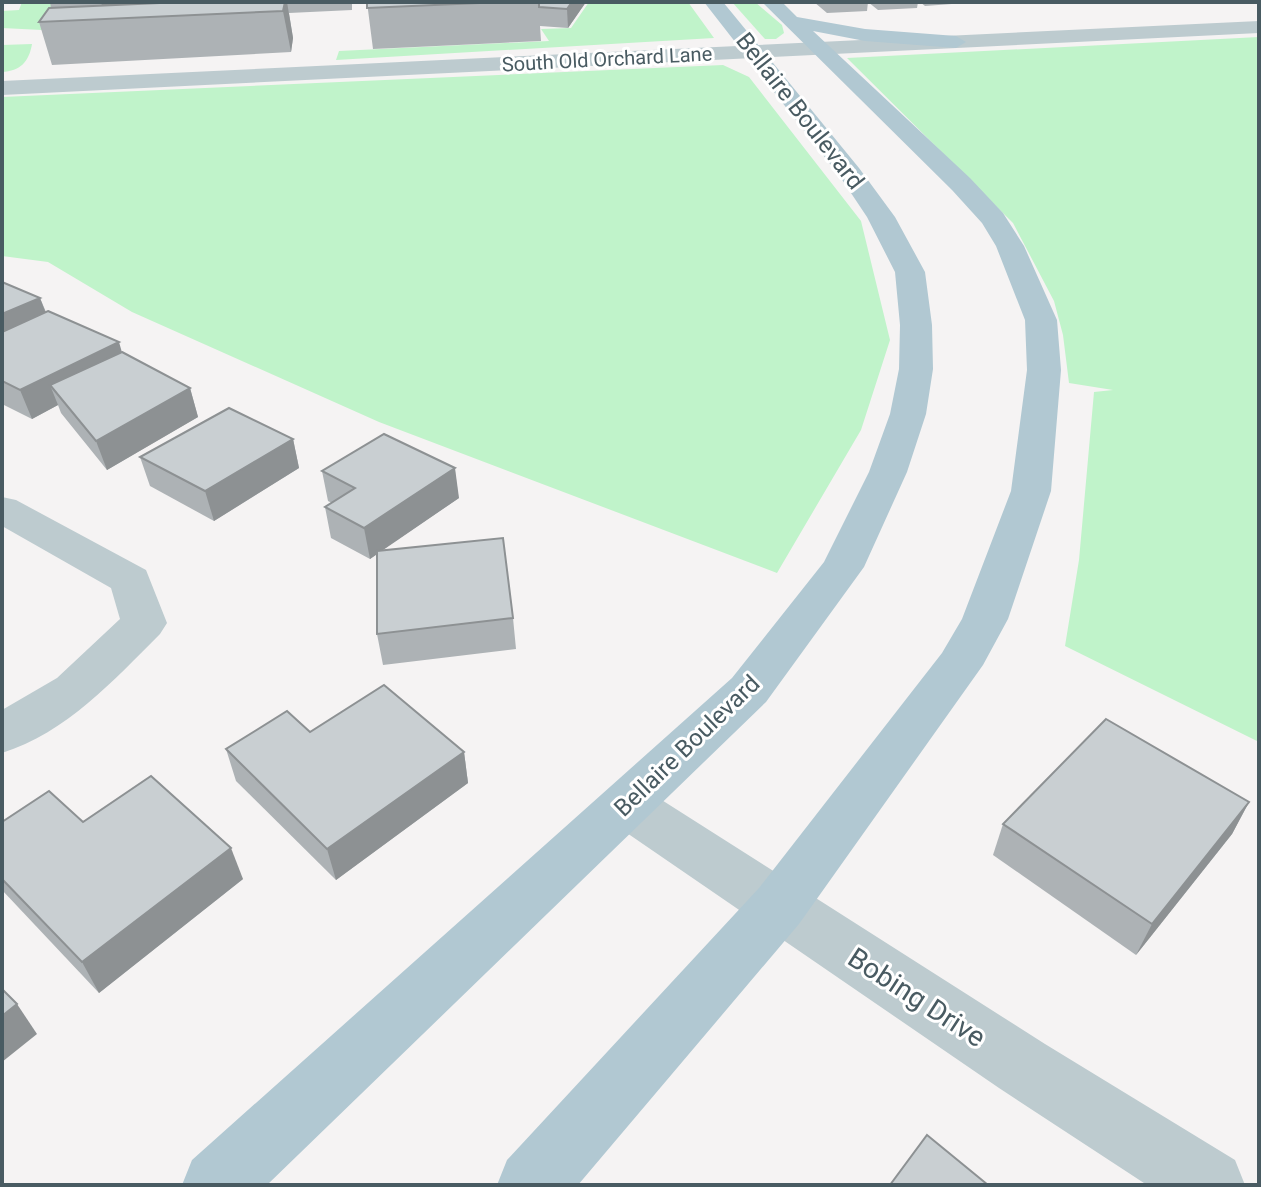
<svg xmlns="http://www.w3.org/2000/svg" width="1261" height="1187" font-family="Roboto,sans-serif">
  <style>
    .green { fill: #c0f3ca }
    .lines { fill: none; stroke-linecap: round; stroke-linejoin: round }
    .minor { fill: #bdcbcf; fill-rule: evenodd }
    .major { fill: #b1c8d2; fill-rule: evenodd }
    .wall { fill: #adb2b5 }
    .shaded-wall { fill: #8d9193 }
    .building { fill: #c9cfd2; stroke: #8d9193; stroke-width: 2 }
    .labels { text-anchor: middle; stroke-width: 6; stroke-linejoin: round; paint-order: stroke }
    .far-street-label { font-size: 20px; fill: #495b62; stroke: #fff }
    .street-label { font-size: 24px; fill: #495b62; stroke: #fff }
    .near-street-label { font-size: 28px; fill: #495b62; stroke: #fff }
  </style>
  <rect width="100%" height="100%" fill="#f5f3f3"/>
  <!-- green -->
  <g class="green">
    <path d="M22,2H79L42,30L2,28V11L19,10Z"/>
    <path d="M589,2H688L714,38L336,60L339,51L549,41L541,29L571,28Z"/>
    <path d="M732,2H755L782,25L784,33L776,39H765Z"/>
    <path d="M1259,37V742L1065,646L1079,560L1094,392L1113,390L1069,383L1063,335L1054,301L1013,223L847,58Z"/>
    <path d="M32,44C29,62 20,71 2,72V45Z"/>
    <path d="M723,65L749,77L861,221L890,340L861,430L777,573L379,422L132,312L48,262L2,256V97Z"/>
  </g>
  <g class="lines">
    <!-- minor -->
    <g class="minor">
      <path d="M1259,21V33L2,95V81Z"/>
      <path d="M2,497L16,500L146,570L167,623L160,634C114,680 66,733 2,753V710L57,678L120,619L111,588L2,526Z"/>
      <path d="M627,784L646,790L1045,1044L1235,1160L1245,1185H1147L999,1088L608,820L600,805L608,790Z"/>
    </g>
    <!-- major -->
    <g class="major">
      <path d="M704,2H723L859,168L895,217L925,272L932,325L933,369L926,414L907,472L864,567L766,702L267,1185H182L192,1160L732,678L824,562L869,472L890,414L899,369L900,325L895,272L867,217L841,178Z"/>
      <path d="M762,2H782L797,17L865,29L956,36L966,42L956,48L865,41L813,31L970,178L1003,213L1024,246L1057,320L1061,370L1051,491L1008,619L983,665L799,924L578,1185H497L507,1160L759,888L942,653L962,619L1011,491L1027,370L1025,320L996,246L982,223L952,190Z"/>
    </g>
  </g>
  <!-- wall -->
  <g class="wall">
    <path d="M50,2H131L129,4L182,2H352V10L289,13L293,38L291,52L52,65L39,22L51,8Z"/>
    <path d="M367,2H586L568,28L540,26L541,41L373,49Z"/>
    <path d="M814,2H918L917,8L878,10L868,2L867,11L827,13Z"/>
    <path d="M920,2H965V3L925,6Z"/>
    <path d="M973,2H1003L976,4Z"/>
    <path d="M2,282L40,298L46,312L190,388L198,417L107,470L61,413L58,405L32,419L2,404Z"/>
    <path d="M293,439L299,468L214,521L150,486L140,457Z"/>
    <path d="M322,471L459,498L382,550L513,618L516,649L383,665L377,634V554L370,559L331,538L325,507L332,503L328,501Z"/>
    <path d="M310,732L464,752L468,783L336,880L236,781L226,749Z"/>
    <path d="M1249,802L1232,834L1136,955L993,855L1003,824Z"/>
    <path d="M2,822H83L243,879L99,993L2,890Z"/>
  </g>
  <!-- shaded-wall -->
  <g class="shaded-wall">
    <path d="M101,2H131L122,19H105Z"/>
    <path d="M285,2H287L293,38L291,52L283,11Z"/>
    <path d="M572,2H586L568,28L567,9Z"/>
    <path d="M40,298L50,324L2,346V314Z"/>
    <path d="M119,342L127,370L50,385L58,405L32,419L20,390Z"/>
    <path d="M190,388L198,417L107,470L96,441Z"/>
    <path d="M293,439L299,468L214,521L205,491Z"/>
    <path d="M455,468L459,498L370,559L364,528Z"/>
    <path d="M464,752L468,783L336,880L327,849Z"/>
    <path d="M1249,802L1232,834L1136,955L1152,924Z"/>
    <path d="M231,848L243,879L99,993L82,962Z"/>
    <path d="M17,1004L37,1034L2,1062V1016Z"/>
  </g>
  <!-- building -->
  <g class="building">
    <path d="M182,2H285L283,11L39,22L49,8Z"/>
    <path d="M367,2H502L367,8Z"/>
    <path d="M539,2H572L567,9L539,7Z"/>
    <path d="M2,282L40,298L2,314Z"/>
    <path d="M48,311L119,342L20,390L2,381V332Z"/>
    <path d="M122,352L190,388L96,441L50,385Z"/>
    <path d="M229,408L293,439L205,491L140,457Z"/>
    <path d="M384,434L455,468L364,528L325,507L355,488L322,471Z"/>
    <path d="M503,538L513,618L377,634V551Z"/>
    <path d="M384,685L464,752L327,849L226,749L287,711L310,732Z"/>
    <path d="M1106,719L1249,802L1152,924L1003,824Z"/>
    <path d="M151,776L231,848L82,962L2,879V822L49,791L83,822Z"/>
    <path d="M2,989L17,1004L2,1016Z"/>
    <path d="M927,1135L988,1185H890Z"/>
  </g>
  <g class="labels">
    <!-- far-street labels -->
    <g class="far-street-label">
      <text transform="translate(607 59) rotate(-3)" y="7">South Old Orchard Lane</text>
    </g>
    <!-- street labels -->
    <g class="street-label">
      <text transform="translate(800 111) rotate(52)" y="8">Bellaire Boulevard</text>
      <text transform="translate(687 746) rotate(-44)" y="8">Bellaire Boulevard</text>
    </g>
    <!-- near-street labels -->
    <g class="near-street-label">
      <text transform="translate(917 997) rotate(33)" y="10">Bobing Drive</text>
    </g>
  </g>
  <!-- border -->
  <rect width="1261" height="1187" fill="none" stroke="#495b62" stroke-width="8"/>
</svg>
